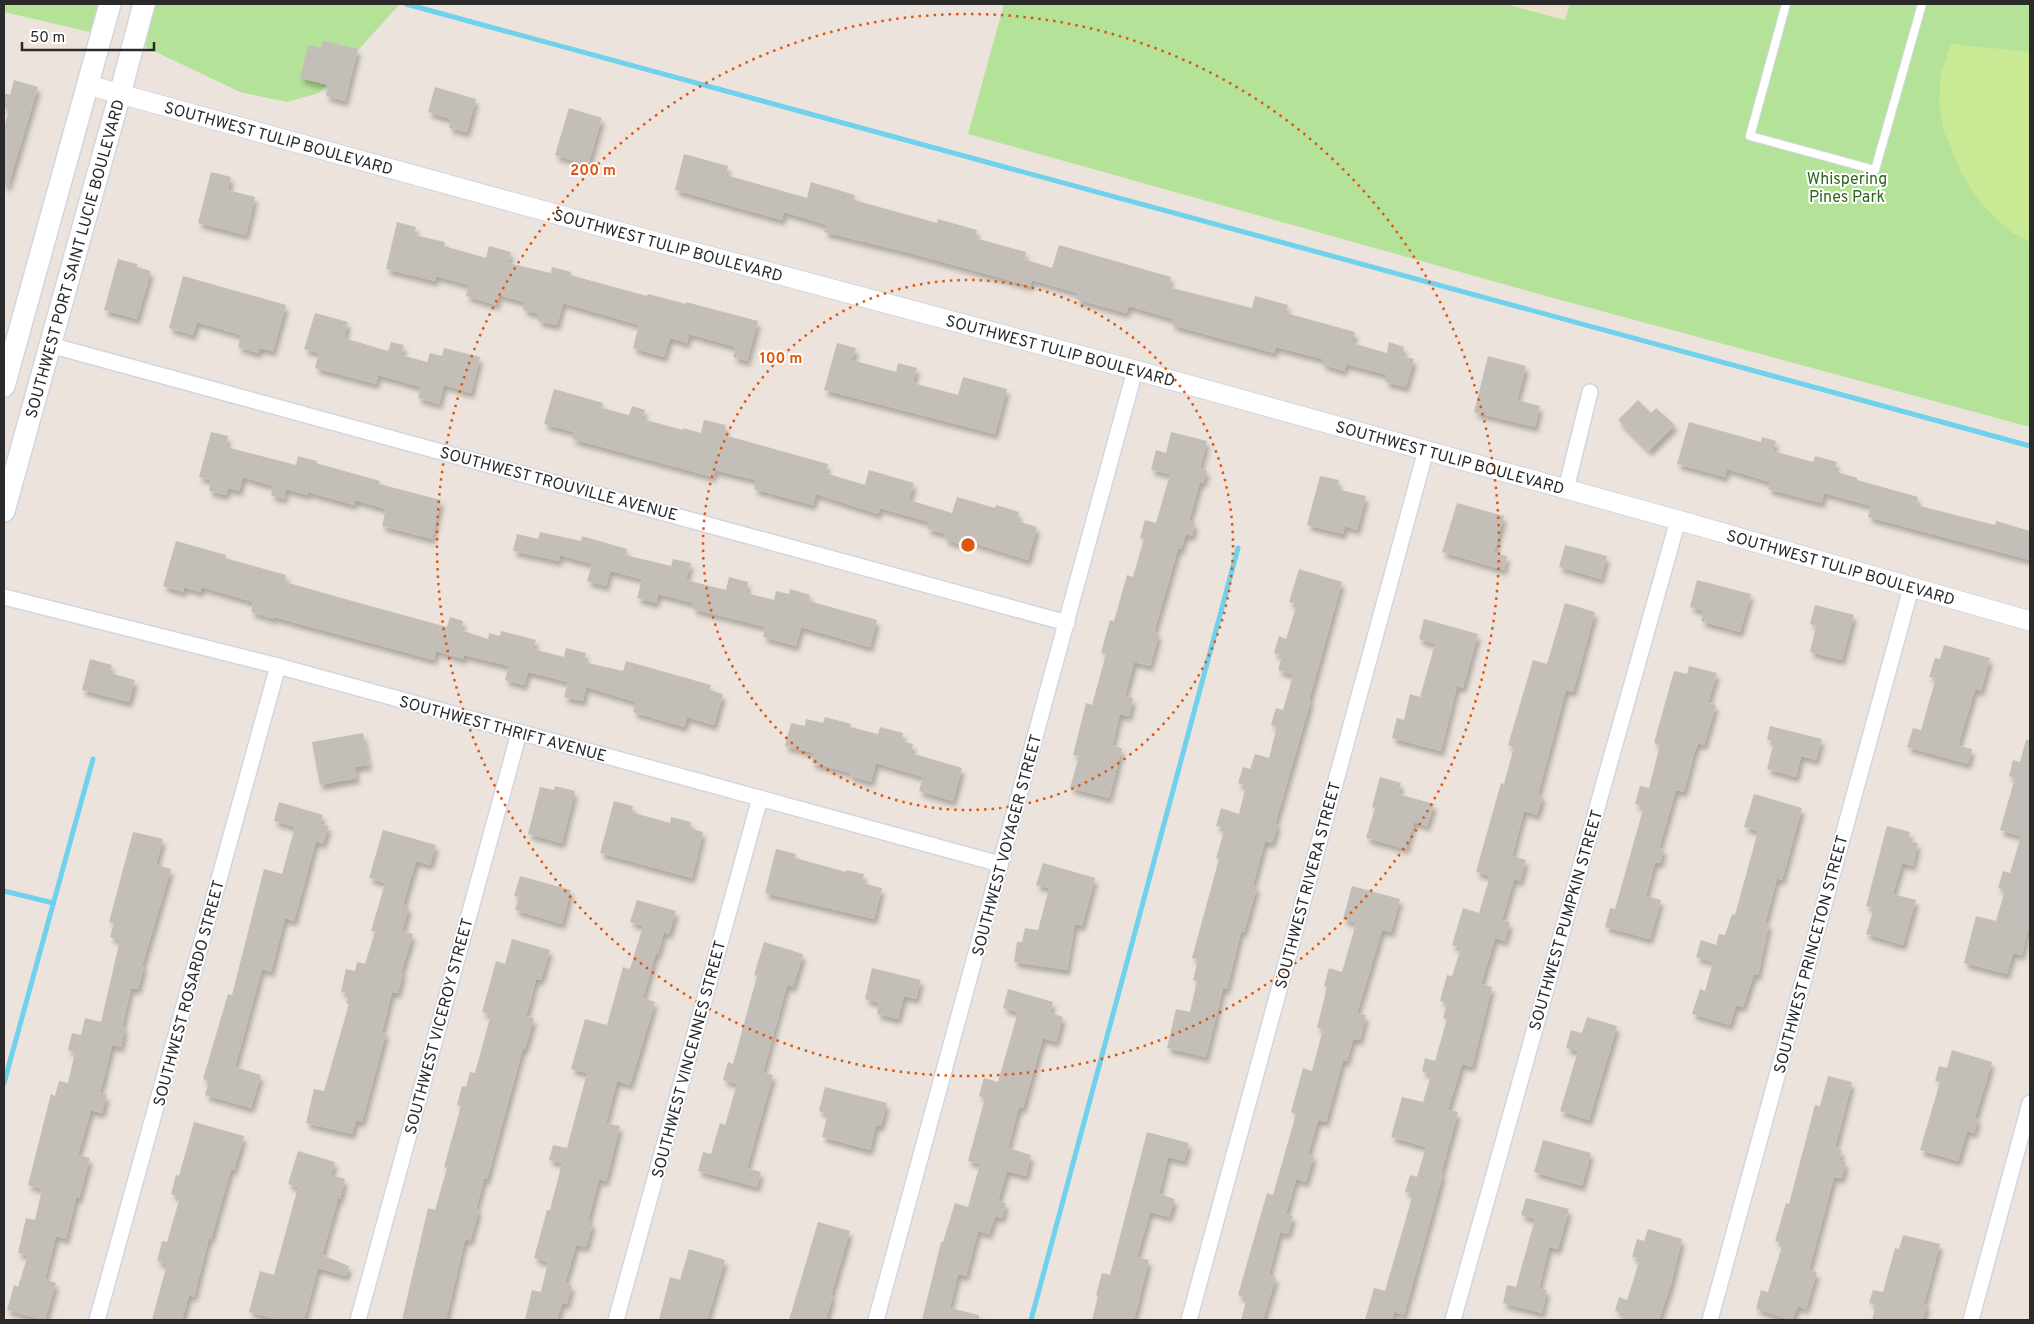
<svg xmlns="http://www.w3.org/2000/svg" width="2034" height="1324" font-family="Overpass,sans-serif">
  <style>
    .education { fill: #ede1cc }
    .green { fill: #b5e299 }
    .pitch { fill: #c9e995 }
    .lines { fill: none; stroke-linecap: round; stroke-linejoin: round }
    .stream { stroke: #70d1ed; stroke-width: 5 }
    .building { fill: #c4beb9; filter: url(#shadow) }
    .service-casing { stroke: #d1d5e3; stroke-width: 10 }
    .minor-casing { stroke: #d1d5e3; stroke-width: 18 }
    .tertiary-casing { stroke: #d1d5e3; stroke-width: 21 }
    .secondary-casing { stroke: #d1d5e3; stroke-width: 24 }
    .service { stroke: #fff; stroke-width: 8 }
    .minor { stroke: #fff; stroke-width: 15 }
    .tertiary { stroke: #fff; stroke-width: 19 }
    .secondary { stroke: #fff; stroke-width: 21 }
    .ring { fill: none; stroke: #de570e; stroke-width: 2.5; stroke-dasharray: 2.5 5 }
    .labels { text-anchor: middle; stroke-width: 4; stroke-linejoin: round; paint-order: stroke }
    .street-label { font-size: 16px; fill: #2a2a2a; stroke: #fff }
    .park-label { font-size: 16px; fill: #2e661b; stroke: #fff }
    .centre { fill: #de570e; stroke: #fff; stroke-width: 2.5 }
    .ring-label { font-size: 15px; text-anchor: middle; font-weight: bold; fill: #de570e; stroke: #fff; stroke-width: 4; stroke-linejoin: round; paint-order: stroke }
  </style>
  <defs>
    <filter id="shadow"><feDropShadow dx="3" dy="5.5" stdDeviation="2.5" flood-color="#0004"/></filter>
  </defs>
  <rect width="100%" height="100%" fill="#ece4dc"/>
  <!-- education -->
  <path class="education" d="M1505,4H1570L1566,20Z"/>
  <!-- green -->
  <g class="green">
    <path d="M4,4H115L107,36L4,12Z"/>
    <path d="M134,4H400L319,93L287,102L240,92L137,43Z"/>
    <path d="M1004,4H1505L1565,20L1570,4H2030V427L1546,296L968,134Z"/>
  </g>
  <!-- pitch -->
  <path class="pitch" d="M1951,44L2030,52V242L2012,233L1981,204L1962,174L1944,132L1939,105L1941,73Z"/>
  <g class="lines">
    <!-- stream -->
    <g class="stream">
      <path d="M406,4L2030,446"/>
      <path d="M4,891L53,903"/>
      <path d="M4,1083L93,759"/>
      <path d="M1031,1320L1238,548"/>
    </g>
  </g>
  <!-- building -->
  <g class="building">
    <path d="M323,41L358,49L345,101L326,96L328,85L300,78L308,45L321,48Z"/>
    <path d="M14,80L38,87L8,186L4,185V128L9,110L4,108V93L10,95Z"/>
    <path d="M435,87L476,99L467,132L449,128L451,119L428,112Z"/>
    <path d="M569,108L602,118L588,165L555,155Z"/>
    <path d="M684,154L728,166L726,175L807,198L811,182L855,195L854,200L937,223L938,219L977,230L975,238L1026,252L1024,259L1052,268L1059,245L1171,277L1168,287L1252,308L1255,296L1288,305L1286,313L1355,332L1352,343L1387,353L1389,342L1404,347L1402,356L1414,359L1406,387L1385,382L1387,375L1346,364L1344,371L1322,364L1323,359L1276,347L1274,353L1172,325L1173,319L1129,306L1126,313L1076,299L1078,293L1032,280L1030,286L910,253L824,232L827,225L784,212L782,220L675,190Z"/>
    <path d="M211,172L231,177L228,190L255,197L246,235L198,223Z"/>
    <path d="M397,222L416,227L414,235L445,242L444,246L486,258L489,246L511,252L508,263L551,273L552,267L571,272L570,275L647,296L648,294L686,304V302L758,321L747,361L733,357L736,347L689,334L687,343L670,338L664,357L633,348L639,325L563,303L557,325L538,321L539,314L523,310L525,302L499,295L496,305L466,296L469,285L436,276L435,281L386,269Z"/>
    <path d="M118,259L137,264V267L151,271L137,319L104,310Z"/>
    <path d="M183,276L286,305L273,351L260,348L258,353L238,347L241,335L197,322L193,335L169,328Z"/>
    <path d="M315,313L348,322L344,338L388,351L391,342L404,345L401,355L427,362L430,353L442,356L444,348L480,357L471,393L444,385L439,404L418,398L421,387L378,375L376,384L315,368L319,353L304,349Z"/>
    <path d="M837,343L856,348L852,360L896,372L898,363L917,368L913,383L958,395L963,377L1007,389L995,434L824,390Z"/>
    <path d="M1488,356L1526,366L1517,400L1540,406L1535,427L1474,412Z"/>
    <path d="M554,389L603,403L602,408L629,415L632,406L645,410L642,419L683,430V428L701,433L704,420L726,425L724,435L828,464L825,473L865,485L869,470L914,483L909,500L952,513L957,497L995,508L996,505L1019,512L1017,521L1037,527L1028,560L967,541L965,546L944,539L946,534L927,529L929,522L880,508L878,514L816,494L813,505L754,489L756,480L715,470L713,477L572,439L574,432L544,424Z"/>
    <path d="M1638,400L1651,413L1656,408L1675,425L1649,451L1618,420Z"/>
    <path d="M1689,422L1761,442L1762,437L1776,441L1773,451L1813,462L1815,456L1837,462L1834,471L1857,478V480L1918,497L1916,505L1995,525L1996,521L2030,531V560L1868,517L1871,506L1824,493L1822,503L1768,489L1770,482L1727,469L1725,477L1677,464Z"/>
    <path d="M211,432L228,436L226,447L296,465L298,456L317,461L316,463L380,481L379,484L441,500L432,539L382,526L386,509L355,500L354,505L308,492L307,495L286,489L284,499L271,495L273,486L243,477L239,491L228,488L226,495L209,491L211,480L199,477Z"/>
    <path d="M1171,432L1207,441L1200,468L1207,470L1203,483L1200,482L1189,521L1195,523L1192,536L1186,534L1181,549H1178L1154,632L1159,634L1150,666L1134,662L1125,696L1133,698L1129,716L1120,714L1112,746L1122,748L1109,798L1070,788L1079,756L1073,755L1086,703L1092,705L1106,654L1101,653L1110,620L1114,621L1127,575L1133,577L1144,539L1140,538L1145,520L1156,523L1170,474L1151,470L1156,450L1166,453Z"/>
    <path d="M1320,476L1339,480L1337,489L1366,496L1357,530L1345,526L1343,534L1307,525Z"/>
    <path d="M1457,503L1504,516L1494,553L1507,556L1504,570L1442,552Z"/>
    <path d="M540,532L581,541L582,536L627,549L625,555L671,566L673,559L691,563L686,580L726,590L729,577L748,582L746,593L774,600L776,591L789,594L790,589L810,595L809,601L877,620L870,647L801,627L796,646L763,637L766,627L693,609L694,603L658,594L656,603L637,598L642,579L610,571L606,586L587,581L592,564L560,555L559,561L513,551L517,534L538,539Z"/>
    <path d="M176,541L226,555L225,558L286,575L285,582L345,599L447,627L450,617L463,621L461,630L488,639L489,633L500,636L501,631L536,640L533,649L564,657L566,648L586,653L584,662L623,671L626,661L711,685L709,690L723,694L714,725L687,717L684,727L633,712L636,702L586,687L583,701L564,697L568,682L528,672L524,685L505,680L509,666L464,655L463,659L436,651L434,660L274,617V619L251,612L253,602L202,587L200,592L184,587L183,592L163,586Z"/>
    <path d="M1565,545L1607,556L1601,579L1559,567Z"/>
    <path d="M1299,569L1342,582L1309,700H1311L1275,824L1278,825L1272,843L1265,841L1253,885L1257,887L1244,932L1241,931L1227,989L1223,988L1206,1057L1167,1048L1176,1009L1190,1012L1197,981L1193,980L1198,960L1192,958L1219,859L1216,858L1225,828L1216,826L1221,808L1239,814L1246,786L1238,783L1243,767L1250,769L1255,754L1269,758L1277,727L1271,725L1276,708L1283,710L1293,675L1278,670L1282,656L1274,653L1279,636L1286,639L1297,604L1289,602Z"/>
    <path d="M1697,580L1751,594L1740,632L1701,621L1704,611L1690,607Z"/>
    <path d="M1565,603L1595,612L1573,692L1566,690L1538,794L1543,796L1537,815L1524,811L1512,856L1526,860L1520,881L1514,879L1502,920L1510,922L1505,941L1495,938L1481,984L1492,987L1472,1067L1462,1064L1448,1110L1458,1112L1441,1174H1443L1404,1315L1394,1312L1392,1320H1365L1374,1288L1385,1291L1413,1194L1405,1192L1410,1175L1417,1177L1426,1147L1391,1137L1402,1097L1423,1102L1431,1075L1422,1071L1425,1058L1435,1061L1447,1019L1443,1018L1447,1003L1440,1001L1447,975L1452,976L1461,948L1452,945L1463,908L1479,913L1490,876L1476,872L1501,783L1504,784L1514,747L1508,745L1533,660L1547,664Z"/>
    <path d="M1815,605L1854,615L1842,660L1810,652L1816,626L1810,624Z"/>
    <path d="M1424,619L1478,634L1463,688L1457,686L1441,751L1392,738L1397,718L1404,720L1410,694L1420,697L1435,644L1419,639Z"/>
    <path d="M1944,645L1990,658L1981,691L1975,689L1958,746L1972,749L1968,764L1907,747L1913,728L1921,730L1936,678L1929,677L1935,658L1940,659Z"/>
    <path d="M90,659L112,665L110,673L135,680L129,702L82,690Z"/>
    <path d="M1689,666L1717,673L1708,703L1716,705L1704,745L1698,743L1694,754L1684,792L1676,790L1659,848L1664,849L1660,863L1655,862L1646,896L1661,900L1650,939L1605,927L1610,908L1615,909L1644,806L1635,804L1640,786L1649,788L1660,745L1654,743L1674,671L1687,674Z"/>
    <path d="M825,717L851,724L850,727L878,734L880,727L903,733L901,741L913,744L911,753L962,768L953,801L919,791L923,777L876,763L871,782L850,776L851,773L812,763L814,753L785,746L791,723L805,726L806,719L823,723Z"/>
    <path d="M1770,726L1822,739L1816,760L1801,756L1796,777L1767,769L1774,741L1767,740Z"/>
    <path d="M363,733L369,765L355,767L357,778L320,785L312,742Z"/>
    <path d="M2026,740H2030V920L2022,955L2013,953L2007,974L1964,963L1976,916L1996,921L2005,890L1998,888L2003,871L2010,873L2021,836L2000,830L2015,778L2009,776L2013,760L2020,762Z"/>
    <path d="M1380,777L1401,783L1398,794L1434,804L1427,826L1414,822L1406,849L1366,838L1375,808L1372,807Z"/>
    <path d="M555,786L575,791L562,843L528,834L540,787L554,790Z"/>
    <path d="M1754,794L1802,808L1782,880L1777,878L1765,923L1769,924L1758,975L1754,974L1743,1007L1736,1005L1730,1025L1692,1014L1700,989L1705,991L1713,962L1696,957L1701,940L1716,945L1719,934L1725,935L1732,914L1735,915L1758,831L1744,827Z"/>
    <path d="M614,801L633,806L631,812L670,823L671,817L691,822L690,828L703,832L692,878L600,853Z"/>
    <path d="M279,802L323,815L320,824L329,826L323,844L316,841L294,921L285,918L271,972L262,969L235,1067L261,1075L251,1108L205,1095L209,1081L203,1079L228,994L232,995L264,869L282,874L295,827L274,821Z"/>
    <path d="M1887,826L1910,832L1908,841L1918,843L1913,866L1902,863L1893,894L1916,900L1903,945L1866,934L1874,908L1866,906Z"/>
    <path d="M383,830L436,845L430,865L416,861L403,905L409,907L402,931L413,934L401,973H403L398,993L392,992L382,1032L386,1033L362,1122L356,1120L352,1134L306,1123L314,1089L324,1091L349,1004L346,1003L349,993L341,992L346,969L355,971L357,962L365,964L375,932L371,931L385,883L369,878Z"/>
    <path d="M133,832L163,839L156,865L171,869L142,966H144L138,989L131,988L122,1027L125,1028L121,1047L112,1045L100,1093L107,1095L102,1113L91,1110L78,1155L90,1158L79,1198H76L66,1239L56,1236L45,1279L56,1283L45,1320H43L7,1310L14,1285L18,1287L28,1255L18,1253L26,1218L35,1220L42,1189L28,1185L51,1094L55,1096L59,1081L68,1083L75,1052L68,1050L72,1033L81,1035L85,1018L101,1022L120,940L110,937L114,923L109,922Z"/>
    <path d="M776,849L796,854L795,858L846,872V870L864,874L862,883L882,888L874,919L765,893Z"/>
    <path d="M1043,863L1095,878L1082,926L1075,924L1067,970L1014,962L1017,942H1022L1025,928L1038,930L1049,888L1036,885Z"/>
    <path d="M520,876L571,890L562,924L515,910L519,897L514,896Z"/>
    <path d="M1352,886L1400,899L1391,932L1382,930L1357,1013L1366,1015L1360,1040L1353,1039L1347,1061L1343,1060L1326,1122L1318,1120L1308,1154L1314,1155L1306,1182L1296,1179L1286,1214L1293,1216L1288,1234L1280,1232L1272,1262L1269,1275L1276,1277L1263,1320H1241L1247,1298L1238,1295L1267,1193L1273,1195L1296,1114L1291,1112L1303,1068L1312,1071L1323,1029L1317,1028L1327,987L1324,986L1329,968L1342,972L1356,923L1343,919Z"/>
    <path d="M637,900L676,911L669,934L664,932L658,954L656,953L643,998L655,1002L630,1085L617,1081L606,1123L620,1126L606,1181L599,1179L588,1221L593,1223L586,1247L576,1245L565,1283L572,1285L567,1304L562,1303L557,1320H525L532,1290L541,1292L548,1262L534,1258L547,1210H550L562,1163L549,1160L553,1145L567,1148L587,1073L571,1069L585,1019L607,1025L623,967L630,969L643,926L630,922Z"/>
    <path d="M512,939L550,950L541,980L536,979L530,1002L526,1016L534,1018L525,1049L523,1048L487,1179H484L476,1209L479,1210L470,1241L465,1239L446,1320H402L428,1208L435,1210L447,1168L444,1167L461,1106L457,1105L462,1086L466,1087L470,1072L475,1073L491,1014L482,1012L496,961L505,964Z"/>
    <path d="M764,942L803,954L793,987L787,985L763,1072L773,1075L747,1168L761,1172L757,1187L698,1171L703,1152L711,1154L720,1123L725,1125L737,1084L723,1080L728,1062L733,1064L757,976L754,975Z"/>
    <path d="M872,968L921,980L916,999L904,996L898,1019L877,1014L879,1003L865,999Z"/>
    <path d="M1008,989L1053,1002L1050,1013L1063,1017L1056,1042L1043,1038L1023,1108L1019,1107L1008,1148L1031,1155L1026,1176L1007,1171L998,1201L1006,1203L1002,1218L995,1216L989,1234L978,1231L966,1276L958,1274L950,1308L979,1315V1320H922L941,1242H943L955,1203L968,1207L980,1164L968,1161L985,1098L979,1096L984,1078L998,1082L1018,1012L1003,1008Z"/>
    <path d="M1587,1017L1617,1026L1589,1120L1560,1111L1578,1051L1566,1048L1571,1030L1582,1033Z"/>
    <path d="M1952,1050L1992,1062L1975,1118L1978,1119L1974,1133L1967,1131L1958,1161L1920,1150L1940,1082L1935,1081L1939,1066L1947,1068Z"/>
    <path d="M1828,1076L1852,1082L1835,1148L1842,1150L1839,1160L1846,1162L1842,1178L1834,1177L1809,1270L1817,1272L1806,1309L1798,1306L1792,1320L1756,1309L1761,1290L1768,1292L1783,1243L1775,1241L1786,1203L1789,1204L1815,1105L1820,1106Z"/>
    <path d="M825,1087L887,1103L881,1126L876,1125L870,1150L822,1137L828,1114L819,1111Z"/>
    <path d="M194,1122L244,1136L234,1170L231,1169L211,1239L209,1238L194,1297L189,1295L182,1320H152L167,1264L157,1261L162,1241L167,1242L180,1197L171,1194L176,1175L179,1176Z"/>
    <path d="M1147,1132L1189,1143L1184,1161L1168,1157L1159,1194L1175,1199L1169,1217L1150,1212L1137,1257L1149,1260L1134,1320H1092L1098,1296L1096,1295L1102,1273L1110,1275Z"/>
    <path d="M1543,1140L1591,1153L1582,1186L1534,1172Z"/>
    <path d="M298,1151L335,1162L331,1175L345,1179L340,1199H338L322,1255L349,1266L346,1276L318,1268L304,1320H279L249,1312L260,1271L274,1275L298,1187L288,1184Z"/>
    <path d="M1526,1198L1569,1209L1558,1249L1549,1247L1539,1288L1547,1290L1542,1313L1503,1303L1507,1285L1516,1287L1535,1219L1521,1215Z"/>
    <path d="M818,1222L850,1231L831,1295H833L826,1320H789Z"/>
    <path d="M1648,1229L1682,1239L1671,1284L1659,1320H1622L1624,1313L1615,1311L1619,1297L1627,1300L1640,1259L1632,1257L1637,1239L1644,1241Z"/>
    <path d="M1903,1235L1940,1244L1924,1304L1927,1305L1923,1320H1872L1876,1305L1869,1303L1873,1290L1883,1292L1895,1248L1899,1249Z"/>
    <path d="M689,1249L725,1260L707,1320H659L670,1277L680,1280Z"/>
  </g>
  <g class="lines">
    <!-- service casing -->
    <g class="service-casing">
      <path id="service" d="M1786,4L1750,136L1875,170L1922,4"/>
    </g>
    <!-- minor casing -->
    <g class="minor-casing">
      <g id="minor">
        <path d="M50,345L1067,623"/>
        <path d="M1566,489L1590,392"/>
        <path d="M4,597L278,666L1000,864"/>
        <path d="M97,1320L278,666"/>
        <path d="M358,1320L519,733"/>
        <path d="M616,1320L760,798"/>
        <path d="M876,1320L1135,370"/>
        <path d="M1189,1320L1426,450"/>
        <path d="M1453,1320L1678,520"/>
        <path d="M1710,1320L1911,588"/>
        <path d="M1971,1320L2030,1103"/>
      </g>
    </g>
    <!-- tertiary casing -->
    <g class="tertiary-casing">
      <g id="tertiary">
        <path id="s1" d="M88,85L653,241L1135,370L1678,520L2030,621"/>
      </g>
    </g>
    <!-- secondary casing -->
    <g class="secondary-casing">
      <g id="secondary">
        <path d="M4,386L110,4"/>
        <path id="s2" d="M4,511L120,94L144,4"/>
      </g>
    </g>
    <!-- service -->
    <use href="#service" class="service"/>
    <!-- minor -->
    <use href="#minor" class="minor"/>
    <!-- tertiary -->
    <use href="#tertiary" class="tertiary"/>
    <!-- secondary -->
    <use href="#secondary" class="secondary"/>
  </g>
  <!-- distance rings -->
  <g class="ring">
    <circle cx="968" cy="545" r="265"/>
    <circle cx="968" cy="545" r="531"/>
  </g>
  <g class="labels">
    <!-- street labels -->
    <g class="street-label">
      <text dy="6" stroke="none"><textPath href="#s1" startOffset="198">SOUTHWEST TULIP BOULEVARD</textPath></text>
      <text dy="6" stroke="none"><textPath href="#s1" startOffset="602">SOUTHWEST TULIP BOULEVARD</textPath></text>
      <text dy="6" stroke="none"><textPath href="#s2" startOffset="262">SOUTHWEST PORT SAINT LUCIE BOULEVARD</textPath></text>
      <text dy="6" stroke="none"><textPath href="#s1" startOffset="1008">SOUTHWEST TULIP BOULEVARD</textPath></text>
      <text dy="6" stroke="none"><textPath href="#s1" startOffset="1412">SOUTHWEST TULIP BOULEVARD</textPath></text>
      <text transform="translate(559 483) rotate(15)" y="6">SOUTHWEST TROUVILLE AVENUE</text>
      <text dy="6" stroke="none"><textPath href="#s1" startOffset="1818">SOUTHWEST TULIP BOULEVARD</textPath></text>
      <text transform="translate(503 728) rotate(15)" y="6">SOUTHWEST THRIFT AVENUE</text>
      <text transform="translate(1006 845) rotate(-75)" y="6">SOUTHWEST VOYAGER STREET</text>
      <text transform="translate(1307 885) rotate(-75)" y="6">SOUTHWEST RIVERA STREET</text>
      <text transform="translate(1565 920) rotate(-74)" y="6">SOUTHWEST PUMPKIN STREET</text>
      <text transform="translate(1810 954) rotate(-75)" y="6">SOUTHWEST PRINCETON STREET</text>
      <text transform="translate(188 993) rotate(-75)" y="6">SOUTHWEST ROSARDO STREET</text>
      <text transform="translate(438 1026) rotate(-75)" y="6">SOUTHWEST VICEROY STREET</text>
      <text transform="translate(688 1059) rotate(-75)" y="6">SOUTHWEST VINCENNES STREET</text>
    </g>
    <!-- park labels -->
    <g class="park-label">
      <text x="1847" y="184">Whispering<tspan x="1847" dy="18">Pines Park</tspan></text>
    </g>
  </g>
  <circle cx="968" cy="545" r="8" class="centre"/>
  <g class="ring-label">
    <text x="593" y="175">200 m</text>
    <text x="781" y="363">100 m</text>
  </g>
  <!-- border -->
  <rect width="2034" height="1324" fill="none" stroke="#2a2a2a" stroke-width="10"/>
  <!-- scale -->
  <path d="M22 42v8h132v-8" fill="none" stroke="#2a2a2a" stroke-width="2.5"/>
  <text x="30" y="42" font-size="15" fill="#2a2a2a" stroke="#ffffff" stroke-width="4" paint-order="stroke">50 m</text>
</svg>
